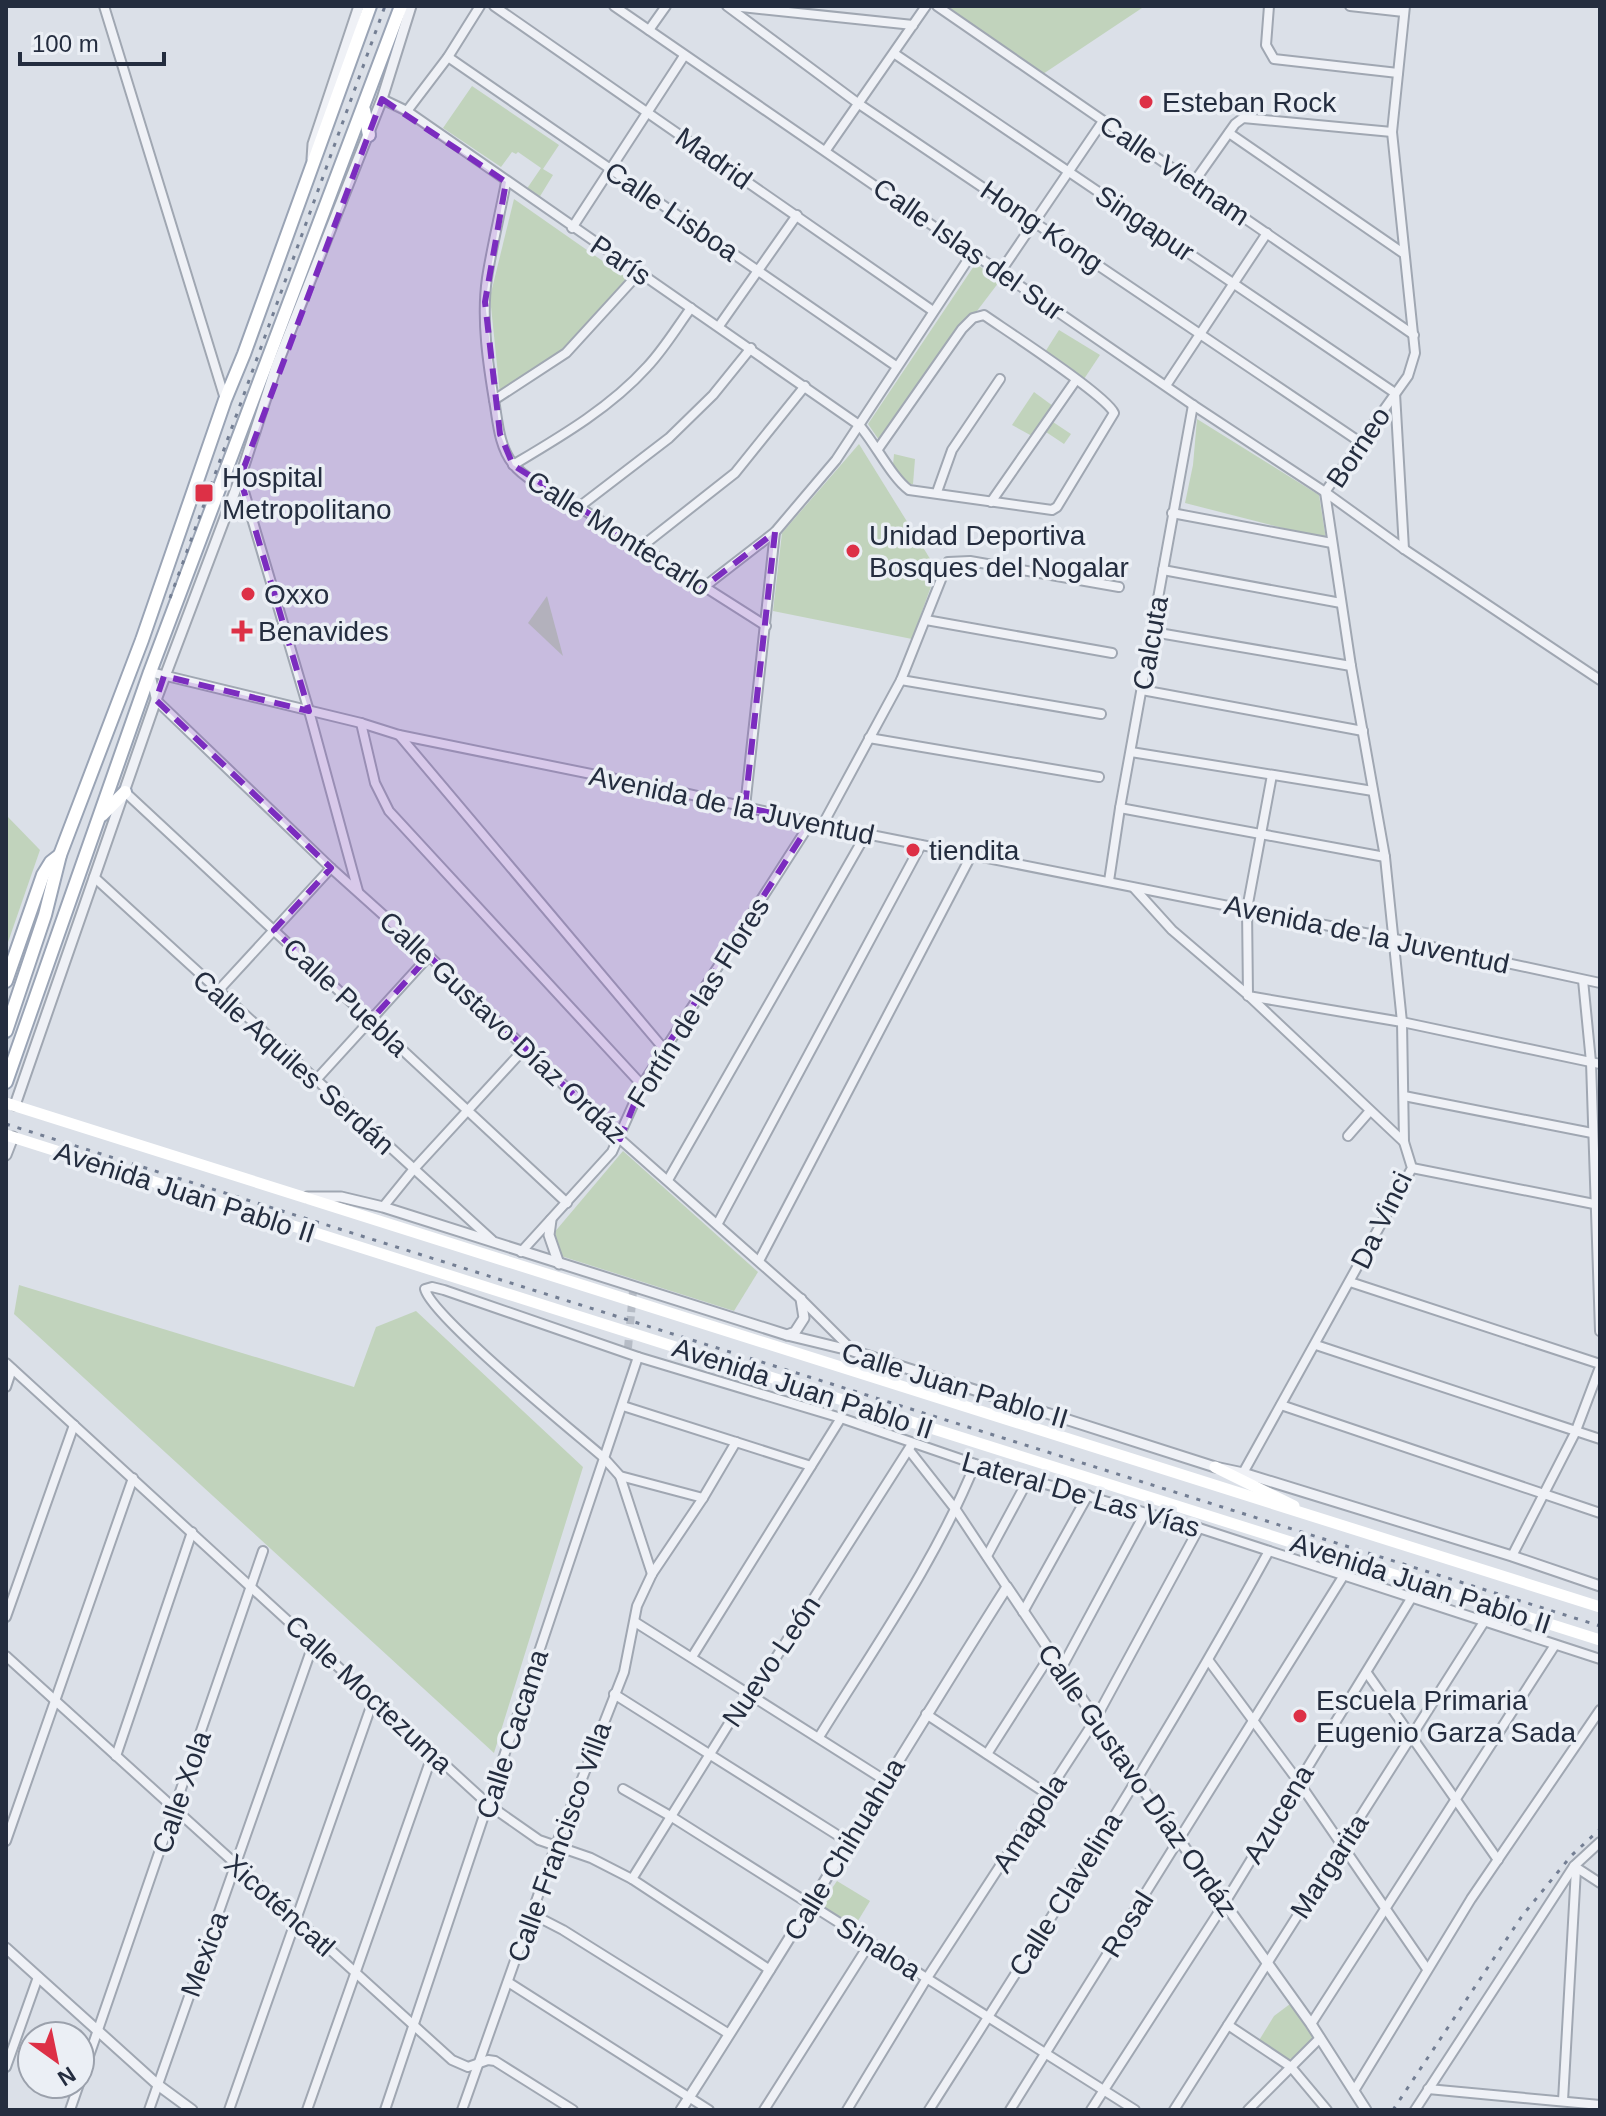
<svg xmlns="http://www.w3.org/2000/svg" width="1606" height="2116" font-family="Helvetica,sans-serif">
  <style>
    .green { fill: #c1d3bc }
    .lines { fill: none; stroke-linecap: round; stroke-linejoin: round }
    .minor-tunnel { stroke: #b6bcc6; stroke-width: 8; stroke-dasharray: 8 4; stroke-linecap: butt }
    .minor-casing { stroke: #a0a7b2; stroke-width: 12 }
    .tertiary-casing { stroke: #a0a7b2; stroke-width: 13 }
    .primary-casing { stroke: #9aa4b5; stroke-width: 16 }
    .minor { stroke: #eff1f6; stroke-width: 8 }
    .tertiary { stroke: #eff1f6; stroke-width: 9 }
    .secondary { stroke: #fff; stroke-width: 11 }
    .primary { stroke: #fff; stroke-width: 12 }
    .rail { stroke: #737e93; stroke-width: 3; stroke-dasharray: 4 8; stroke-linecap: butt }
    .marked { fill: #7b2cbf; fill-opacity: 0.2; stroke: #7b2cbf; stroke-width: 6; stroke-dasharray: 16 10; stroke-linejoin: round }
    .poi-dot { fill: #dd3046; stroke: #ebeff5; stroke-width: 3 }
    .labels { text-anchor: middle; stroke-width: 7; stroke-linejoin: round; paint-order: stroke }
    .poi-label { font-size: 28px; fill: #242d3f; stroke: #ebeff5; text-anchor: start }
    .street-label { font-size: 28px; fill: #242d3f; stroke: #ebeff5 }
  </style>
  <rect width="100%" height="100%" fill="#dbe0e8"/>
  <!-- green -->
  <g class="green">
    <path d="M945,6H1145L1043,74Z"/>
    <path d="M472,86L559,145L543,169L553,175L539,198L526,190L541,168L518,152L516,154L512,152L501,167L443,128Z"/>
    <path d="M514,199L627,278L574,341L500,394L490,297Z"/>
    <path d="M976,263L999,282L879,440L868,424Z"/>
    <path d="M1059,330L1100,355L1084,379L1045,352Z"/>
    <path d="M1034,392L1053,406L1032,436L1012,425Z"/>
    <path d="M1197,419L1319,495L1326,539L1185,503L1193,465Z"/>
    <path d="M1053,422L1071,434L1064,444L1046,432Z"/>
    <path d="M859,444L937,570L912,639L773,611L782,533Z"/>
    <path d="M894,454L915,459L913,484H905L893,465Z"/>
    <path d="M547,596L563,656L528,623Z"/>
    <path d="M6,815L40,850L6,948Z"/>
    <path d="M623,1151L758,1272L734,1311L561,1256L553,1234Z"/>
    <path d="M19,1285L354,1387L376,1327L416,1311L583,1467L494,1753L14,1314Z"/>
    <path d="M837,1881L870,1901L853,1929L823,1910L822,1903Z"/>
    <path d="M1290,2004L1313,2036L1302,2053L1288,2060L1258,2042L1274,2016Z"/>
  </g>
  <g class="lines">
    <!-- minor-tunnel -->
    <path class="minor-tunnel" d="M628,1348L633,1291"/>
    <!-- minor casing -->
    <g class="minor-casing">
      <g id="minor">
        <path d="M104,6L225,399"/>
        <path d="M494,6L933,311"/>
        <path d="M614,6L1193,405L1325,492L1404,549L1600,680"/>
        <path d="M727,6L859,104L1360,442"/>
        <path d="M732,6L913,25"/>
        <path d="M937,6L1414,335"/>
        <path d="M1269,6L1266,45L1274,59L1398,73"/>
        <path d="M1350,6L1404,12"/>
        <path d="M649,30L666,6"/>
        <path d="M895,54L1395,393"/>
        <path d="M448,57L896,366"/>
        <path d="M382,99L407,111L859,425C875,443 892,478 909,490L1052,510L1057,507L1114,413C1106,395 1007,331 984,315L973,318L962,329L878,449"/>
        <path d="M407,111L448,57L480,6"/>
        <path d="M1229,133L1403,253"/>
        <path d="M826,150L926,6"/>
        <path d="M506,182C500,214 492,246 487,278C481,319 488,365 495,406C498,425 500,448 513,464C526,481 560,496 579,507L766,626"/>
        <path d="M1194,182L1235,124L1243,118L1392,132"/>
        <path d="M572,228L684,56"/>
        <path d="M1001,271L1103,121"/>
        <path d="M719,326L797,215"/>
        <path d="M1167,384L1267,233"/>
        <path d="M1395,393L1404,549"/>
        <path d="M494,400L566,353L640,272"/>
        <path d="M513,465C560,437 610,408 647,367C664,349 677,327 691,308"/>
        <path d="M240,478L309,711L358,891"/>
        <path d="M937,492L952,450L1000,379"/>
        <path d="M991,502L1076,380"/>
        <path d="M579,507L669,438L713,395L751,348"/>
        <path d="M1172,513L1332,543"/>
        <path d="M641,547L735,473L805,386"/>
        <path d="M1163,570L1341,603"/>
        <path d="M704,587L775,532L836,460L973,252"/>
        <path d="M926,620L1112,653"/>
        <path d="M1153,632L1351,666"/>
        <path d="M901,680L1101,714"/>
        <path d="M1142,690L1363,731"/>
        <path d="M361,723L375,783L389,811L642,1085"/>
        <path d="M399,735L664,1049"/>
        <path d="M869,738L1099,777"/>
        <path d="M1131,752L1373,791"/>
        <path d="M125,792L567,1203"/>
        <path d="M745,807L775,532"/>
        <path d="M1120,808L1385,857"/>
        <path d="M823,824L901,680L948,562L970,561L1119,587"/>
        <path d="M94,877L492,1240"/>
        <path d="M1109,881L1120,808L1193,405"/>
        <path d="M1134,888L1172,930L1248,995L1404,1142"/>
        <path d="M1583,980L1591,1062L1600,1331"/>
        <path d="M217,992L331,868"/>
        <path d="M1248,995L1247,909L1272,775"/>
        <path d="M1248,996L1402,1022L1600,1064"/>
        <path d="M315,1081L429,956"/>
        <path d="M1404,1096L1592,1133"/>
        <path d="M1348,1136L1369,1112"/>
        <path d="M1412,1168L1594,1204"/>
        <path d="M668,1180L866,834"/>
        <path d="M383,1207L413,1170L525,1048"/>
        <path d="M718,1223L921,845"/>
        <path d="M521,1252L612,1152L642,1085L811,822"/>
        <path d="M759,1261L972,854"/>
        <path d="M1350,1282L1600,1364"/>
        <path d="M1316,1345L1600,1439"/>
        <path d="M853,1351L801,1299L620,1139L429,956L331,868L156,700L150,672L361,723L399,735L675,791L866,834L1395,939L1600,983"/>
        <path d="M6,1363L489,1805L539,1840L591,1858L632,1879L770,1970"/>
        <path d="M6,1387L12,1369"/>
        <path d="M1281,1405L1600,1513"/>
        <path d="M623,1406L811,1466"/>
        <path d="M909,1450L956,1510L1007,1587"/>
        <path d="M1243,1473L1412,1168L1404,1142L1402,1022L1385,857L1351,666L1325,492L1408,376L1415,353L1392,132L1405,6"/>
        <path d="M620,1476L652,1574"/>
        <path d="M703,1498L620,1476L603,1457C573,1431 431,1316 425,1289L432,1287L444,1290L638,1357L841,1418L975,1464L1199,1528L1600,1659"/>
        <path d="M987,1556L1028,1480"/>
        <path d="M1512,1556L1575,1433L1600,1367"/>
        <path d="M1023,1612L1088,1495"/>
        <path d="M6,1617L74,1425"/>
        <path d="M635,1622L886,1781"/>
        <path d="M6,1656L452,2060L468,2067L488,2060L495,2061L573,2110"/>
        <path d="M692,1657L841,1418"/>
        <path d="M1209,1661L1298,1781L1427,1969"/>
        <path d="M1061,1669L1145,1513"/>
        <path d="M1367,1673L1498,1860"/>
        <path d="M614,1694L850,1843"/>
        <path d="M926,1714L1047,1794"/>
        <path d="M819,1737C874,1648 936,1561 975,1464"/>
        <path d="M987,1754L1051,1654"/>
        <path d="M116,1756L192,1532"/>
        <path d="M623,1789L672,1817L1135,2110"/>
        <path d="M6,1841L133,1478"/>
        <path d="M1574,1866L1600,1883"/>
        <path d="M632,1879L738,1709L761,1681L912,1444"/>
        <path d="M532,1914L563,1930L729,2034"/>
        <path d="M508,1982L709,2110"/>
        <path d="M1311,2024L1555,1645"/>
        <path d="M1228,2025L1291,2067L1327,2110"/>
        <path d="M6,2067L38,1977"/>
        <path d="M80,2082L263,1551"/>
        <path d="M1428,2089L1600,2105"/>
        <path d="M1354,2091L1471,1899L1600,1710"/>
        <path d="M1563,2101L1576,1869"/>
        <path d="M70,2110L79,2084"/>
        <path d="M149,2110L314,1642"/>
        <path d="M229,2110L374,1698"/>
        <path d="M307,2110L433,1753"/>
        <path d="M385,2110L638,1357"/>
        <path d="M462,2110L556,1845L624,1672L637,1606L652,1574L703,1498L736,1442"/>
        <path d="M764,2110L870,1943"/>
        <path d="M847,2110L927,1978L1095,1720L1199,1528"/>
        <path d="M929,2110C1046,1926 1164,1743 1269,1551"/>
        <path d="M1010,2110L1344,1575L1349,1560"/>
        <path d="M1091,2110L1224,1904L1412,1597"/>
        <path d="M1174,2110L1484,1622"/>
        <path d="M1248,2110L1320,2038"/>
        <path d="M1415,2110L1574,1866L1600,1842"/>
      </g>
    </g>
    <!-- tertiary casing -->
    <g class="tertiary-casing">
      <g id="tertiary">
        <path d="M312,159L313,144L359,6"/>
        <path d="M15,1105L156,700L240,478L276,367L382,99L411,6"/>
        <path d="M6,1155L13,1137"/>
        <path d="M307,1197H341L383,1207L787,1335L853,1351L1215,1467L1243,1473L1512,1556L1600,1586"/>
        <path d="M551,1220L549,1235L559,1264"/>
        <path d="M787,1335L795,1332L804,1318L801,1299"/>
        <path d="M6,1948L158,2085L192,2110"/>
        <path d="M681,2110C793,1937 897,1760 1007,1587L1137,1781L1311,2024L1366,2110"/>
      </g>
    </g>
    <!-- primary casing -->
    <g class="primary-casing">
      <g id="primary">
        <path d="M364,110L369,135"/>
        <path d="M102,815L125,792"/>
        <path d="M6,981L43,875L51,862L60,855"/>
        <path d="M6,1031L45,915L60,855L142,640L225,400L244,354L370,6"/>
        <path d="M6,1082L150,672L401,6"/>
      </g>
    </g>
    <!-- minor -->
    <use href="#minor" class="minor"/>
    <!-- tertiary -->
    <use href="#tertiary" class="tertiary"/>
    <!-- secondary -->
    <g class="secondary">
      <path d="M6,1103L1600,1607"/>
      <path d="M6,1135L1600,1640"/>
      <path d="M1215,1467L1294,1506"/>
    </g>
    <!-- primary -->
    <use href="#primary" class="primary"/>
    <!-- rail -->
    <g class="rail">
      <path d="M170,598L385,6"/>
      <path d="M6,1124L1600,1626"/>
      <path d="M1393,2110L1522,1916L1571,1856L1600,1829"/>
    </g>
  </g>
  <!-- marked area -->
  <path class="marked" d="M382,99L506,182L485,302L500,434L513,465L704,587L775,532L745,807L811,822L642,1085L620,1139L429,956L371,1020L274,930L331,868L156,700L164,676L309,711L240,478Z"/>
  <!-- markers -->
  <g class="poi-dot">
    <circle cx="1146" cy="102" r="8"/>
    <rect x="194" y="483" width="20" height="20" rx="4"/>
    <circle cx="853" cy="551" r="8"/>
    <circle cx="248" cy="594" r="8"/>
    <path d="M238 619h8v8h8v8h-8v8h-8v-8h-8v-8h8z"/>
    <circle cx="913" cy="850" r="8"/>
    <circle cx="1300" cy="1716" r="8"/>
  </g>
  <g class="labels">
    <!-- poi labels -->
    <g class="poi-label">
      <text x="1162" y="112">Esteban Rock</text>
      <text x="222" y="487">Hospital<tspan x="222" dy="32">Metropolitano</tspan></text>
      <text x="869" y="545">Unidad Deportiva<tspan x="869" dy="32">Bosques del Nogalar</tspan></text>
      <text x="264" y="604">Oxxo</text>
      <text x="258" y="641">Benavides</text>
      <text x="929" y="860">tiendita</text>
      <text x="1316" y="1710">Escuela Primaria<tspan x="1316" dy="32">Eugenio Garza Sada</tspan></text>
    </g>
    <!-- street labels -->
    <g class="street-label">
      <text transform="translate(714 158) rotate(35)" y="10">Madrid</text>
      <text transform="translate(1175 170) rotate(34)" y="10">Calle Vietnam</text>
      <text transform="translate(672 211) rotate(34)" y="10">Calle Lisboa</text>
      <text transform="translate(1145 223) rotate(34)" y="10">Singapur</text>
      <text transform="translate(1042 226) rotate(34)" y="10">Hong Kong</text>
      <text transform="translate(969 249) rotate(35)" y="10">Calle Islas del Sur</text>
      <text transform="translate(621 260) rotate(34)" y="10">París</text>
      <text transform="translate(1358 447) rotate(-56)" y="10">Borneo</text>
      <text transform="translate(619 533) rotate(32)" y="10">Calle Montecarlo</text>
      <text transform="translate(1150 643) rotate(-80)" y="10">Calcuta</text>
      <text transform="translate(732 805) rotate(12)" y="10">Avenida de la Juventud</text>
      <text transform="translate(1367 934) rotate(12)" y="10">Avenida de la Juventud</text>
      <text transform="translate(346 997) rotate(43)" y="10">Calle Puebla</text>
      <text transform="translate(698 1002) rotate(-58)" y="10">Fortín de las Flores</text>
      <text transform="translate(503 1027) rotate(43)" y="10">Calle Gustavo Díaz Ordáz</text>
      <text transform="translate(294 1062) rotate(42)" y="10">Calle Aquiles Serdán</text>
      <text transform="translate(185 1192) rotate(18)" y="10">Avenida Juan Pablo II</text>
      <text transform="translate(1381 1220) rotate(-64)" y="10">Da Vinci</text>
      <text transform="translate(955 1385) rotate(17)" y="10">Calle Juan Pablo II</text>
      <text transform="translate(803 1388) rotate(18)" y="10">Avenida Juan Pablo II</text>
      <text transform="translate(1081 1494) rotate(16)" y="10">Lateral De Las Vías</text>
      <text transform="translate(1421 1583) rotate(18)" y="10">Avenida Juan Pablo II</text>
      <text transform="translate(771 1661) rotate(-56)" y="10">Nuevo León</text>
      <text transform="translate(369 1694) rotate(43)" y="10">Calle Moctezuma</text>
      <text transform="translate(512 1734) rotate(-72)" y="10">Calle Cacama</text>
      <text transform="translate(1138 1780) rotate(55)" y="10">Calle Gustavo Díaz Ordáz</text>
      <text transform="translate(181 1792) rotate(-71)" y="10">Calle Xola</text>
      <text transform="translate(1278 1814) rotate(-59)" y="10">Azucena</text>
      <text transform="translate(1029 1823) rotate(-57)" y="10">Amapola</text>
      <text transform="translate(559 1842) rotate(-70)" y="10">Calle Francisco Villa</text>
      <text transform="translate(844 1849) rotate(-59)" y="10">Calle Chihuahua</text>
      <text transform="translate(1329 1866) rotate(-57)" y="10">Margarita</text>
      <text transform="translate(1065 1894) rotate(-58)" y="10">Calle Clavelina</text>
      <text transform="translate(280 1905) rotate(42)" y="10">Xicoténcatl</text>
      <text transform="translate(1127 1924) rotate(-58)" y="10">Rosal</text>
      <text transform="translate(879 1948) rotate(32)" y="10">Sinaloa</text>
      <text transform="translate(204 1954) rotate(-70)" y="10">Mexica</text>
    </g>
  </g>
  <!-- border -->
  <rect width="1606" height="2116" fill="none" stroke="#242d3f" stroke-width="16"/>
  <!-- north arrow -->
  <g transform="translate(56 2060) rotate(147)"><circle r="38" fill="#ebeff5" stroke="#9ba1ac" stroke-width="2"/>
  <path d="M0-6L14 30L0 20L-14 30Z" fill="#dd3046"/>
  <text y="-12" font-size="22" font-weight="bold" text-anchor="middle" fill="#242d3f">N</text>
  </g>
  <!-- scale -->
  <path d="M20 52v12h144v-12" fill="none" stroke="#242d3f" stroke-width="4"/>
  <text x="32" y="52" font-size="24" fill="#242d3f" stroke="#ebeff5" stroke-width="6" paint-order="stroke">100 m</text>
</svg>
